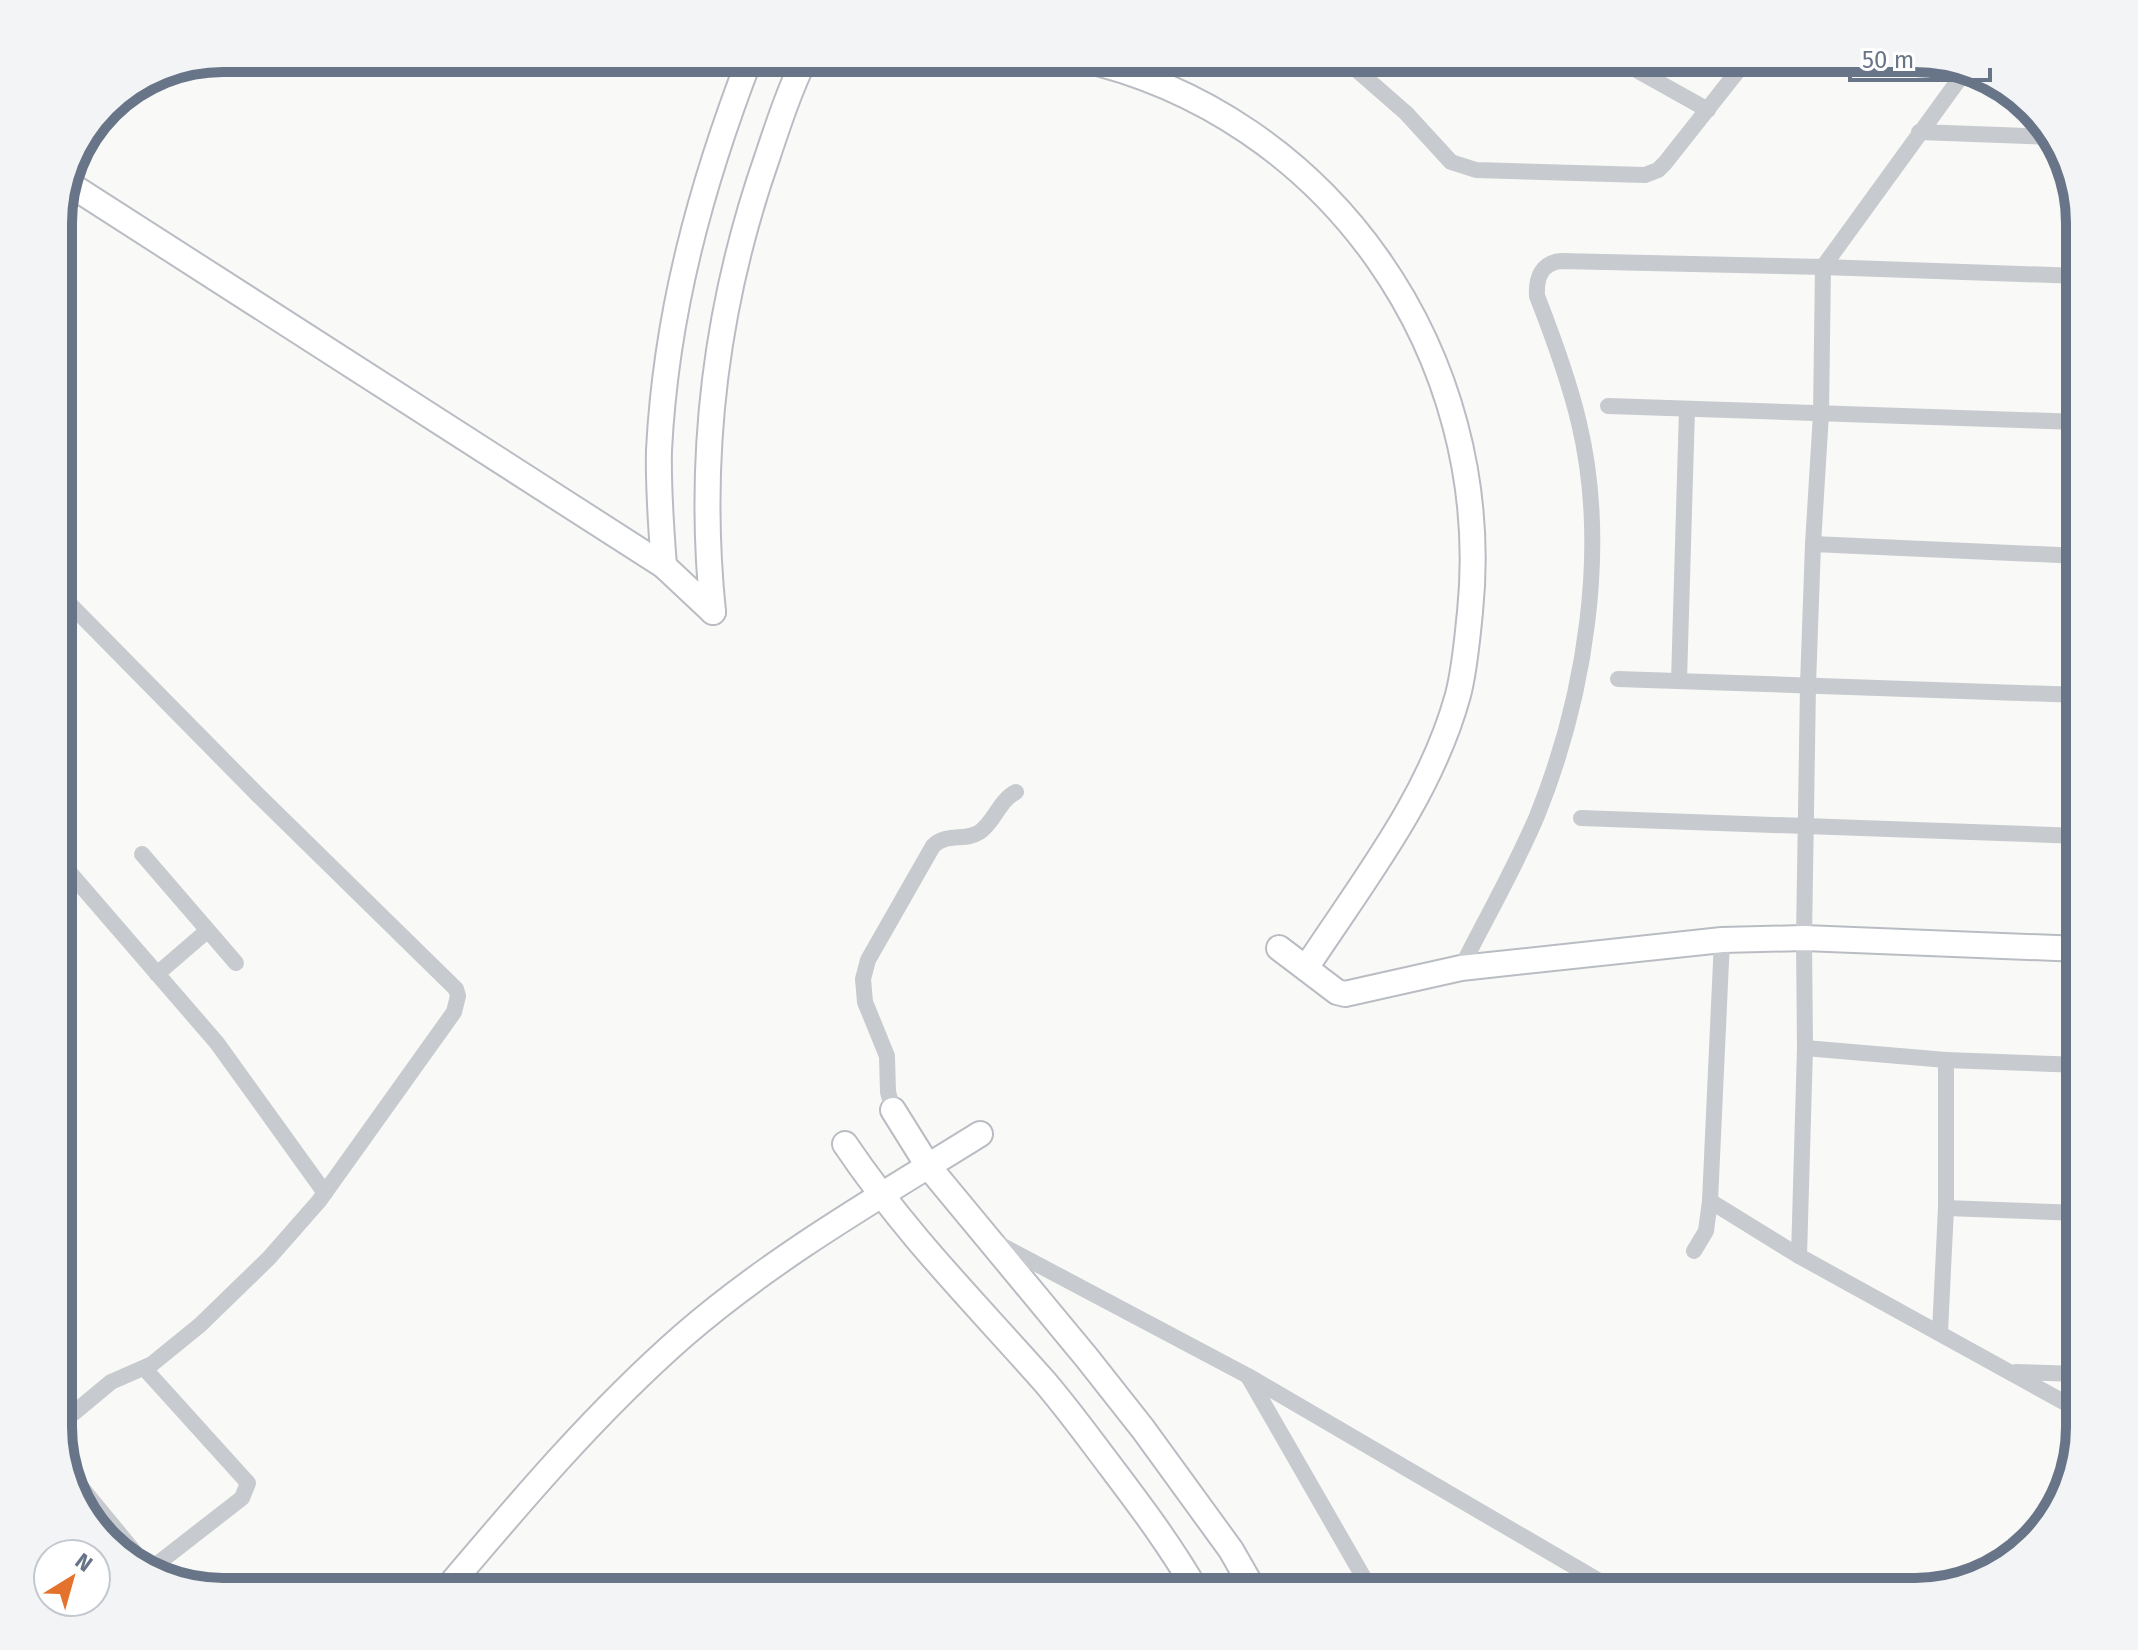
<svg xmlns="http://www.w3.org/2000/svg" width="2138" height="1650" font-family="'Fira Sans',sans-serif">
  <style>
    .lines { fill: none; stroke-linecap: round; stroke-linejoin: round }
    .secondary-casing { stroke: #b9bdc3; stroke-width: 28 }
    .street { stroke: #c7cace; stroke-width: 16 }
    .secondary { stroke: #fff; stroke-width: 24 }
    .rim { fill: none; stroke: #687588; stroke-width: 10 }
  </style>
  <rect width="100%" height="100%" fill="#f9f9f7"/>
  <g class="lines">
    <!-- secondary casing -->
    <g class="secondary-casing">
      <g id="secondary">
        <path d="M1077,58C1330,114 1496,355 1470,612C1467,640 1465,668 1458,695C1430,797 1363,881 1306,968"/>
        <path d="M66,182L664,566L713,612"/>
        <path d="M664,566C661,527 658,489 659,450C666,313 701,185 750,58"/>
        <path d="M713,612C697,456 716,303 768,155C779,122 790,89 805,58"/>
        <path d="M1279,948L1337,992L1345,994L1461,968L1722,940L1804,938L2080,949"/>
        <path d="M893,1110L928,1166L1087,1358L1143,1429L1231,1550L1255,1592"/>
        <path d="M845,1144C905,1233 974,1302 1044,1381C1068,1409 1089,1438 1111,1467C1142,1508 1172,1548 1197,1592"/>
        <path d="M444,1592C520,1502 595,1413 684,1335C774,1257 879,1197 980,1134"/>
      </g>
    </g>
    <!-- street -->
    <g class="street">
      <path d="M1343,58L1406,113L1451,162L1476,170L1645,175L1658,170L1665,163L1748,58"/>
      <path d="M1615,58L1708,110"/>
      <path d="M1919,132L2053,137"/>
      <path d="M1608,406L2080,422"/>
      <path d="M1813,544L2080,556"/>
      <path d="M1618,679L2080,695"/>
      <path d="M1679,681L1687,409"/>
      <path d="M1581,818L2080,836"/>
      <path d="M142,854L236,963"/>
      <path d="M58,859L217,1043L325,1193"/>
      <path d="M1461,968C1486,918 1515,868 1537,816C1585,697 1609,549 1579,423C1569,380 1553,337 1537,296C1536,278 1541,263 1561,261L1823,267L2080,276"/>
      <path d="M157,974L207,931"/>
      <path d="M1805,1048L1946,1060V1208L1940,1332"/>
      <path d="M1946,1060L2080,1065"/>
      <path d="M893,1110L888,1092L887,1056L865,1002L863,979L868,960L933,846C947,832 967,842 981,831C995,820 1000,800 1016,792"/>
      <path d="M1710,1201L1799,1256L1805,1048L1804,938L1808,685L1813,544L1821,414L1823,267L1963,74"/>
      <path d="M1946,1208L2080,1213"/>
      <path d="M999,1244L1248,1376L1618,1592"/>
      <path d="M1694,1251L1706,1231L1710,1201L1722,940"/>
      <path d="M1799,1256L2080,1411"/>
      <path d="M144,1368L248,1483L242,1498L152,1568"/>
      <path d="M2016,1372L2080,1374"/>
      <path d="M1249,1378L1372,1592"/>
      <path d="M58,1426L111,1382L152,1364L200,1325L269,1258L319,1201L454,1012L458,996L456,989L258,795L58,592"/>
      <path d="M67,1470L146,1566"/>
    </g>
    <!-- secondary -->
    <use href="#secondary" class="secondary"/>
  </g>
  <!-- crop -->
  <path d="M0 0H2138V1650H0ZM223 72H1915A151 151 0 0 1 2066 223V1427A151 151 0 0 1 1915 1578H223A151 151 0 0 1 72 1427V223A151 151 0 0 1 223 72Z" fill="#f3f4f5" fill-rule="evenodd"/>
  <path class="rim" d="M223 72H1915A151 151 0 0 1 2066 223V1427A151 151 0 0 1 1915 1578H223A151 151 0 0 1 72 1427V223A151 151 0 0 1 223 72Z"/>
  <!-- north arrow -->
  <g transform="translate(72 1578) rotate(37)"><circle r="38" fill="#ffffff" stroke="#c3c8cf" stroke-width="2"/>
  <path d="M0-6L14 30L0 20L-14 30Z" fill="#e4722c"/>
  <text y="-12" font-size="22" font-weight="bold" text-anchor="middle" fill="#687588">N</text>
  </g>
  <!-- scale -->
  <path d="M1850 68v12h140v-12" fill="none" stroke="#687588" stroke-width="4"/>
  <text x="1862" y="68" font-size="24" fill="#687588" stroke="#ffffff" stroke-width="6" paint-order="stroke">50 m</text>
</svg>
